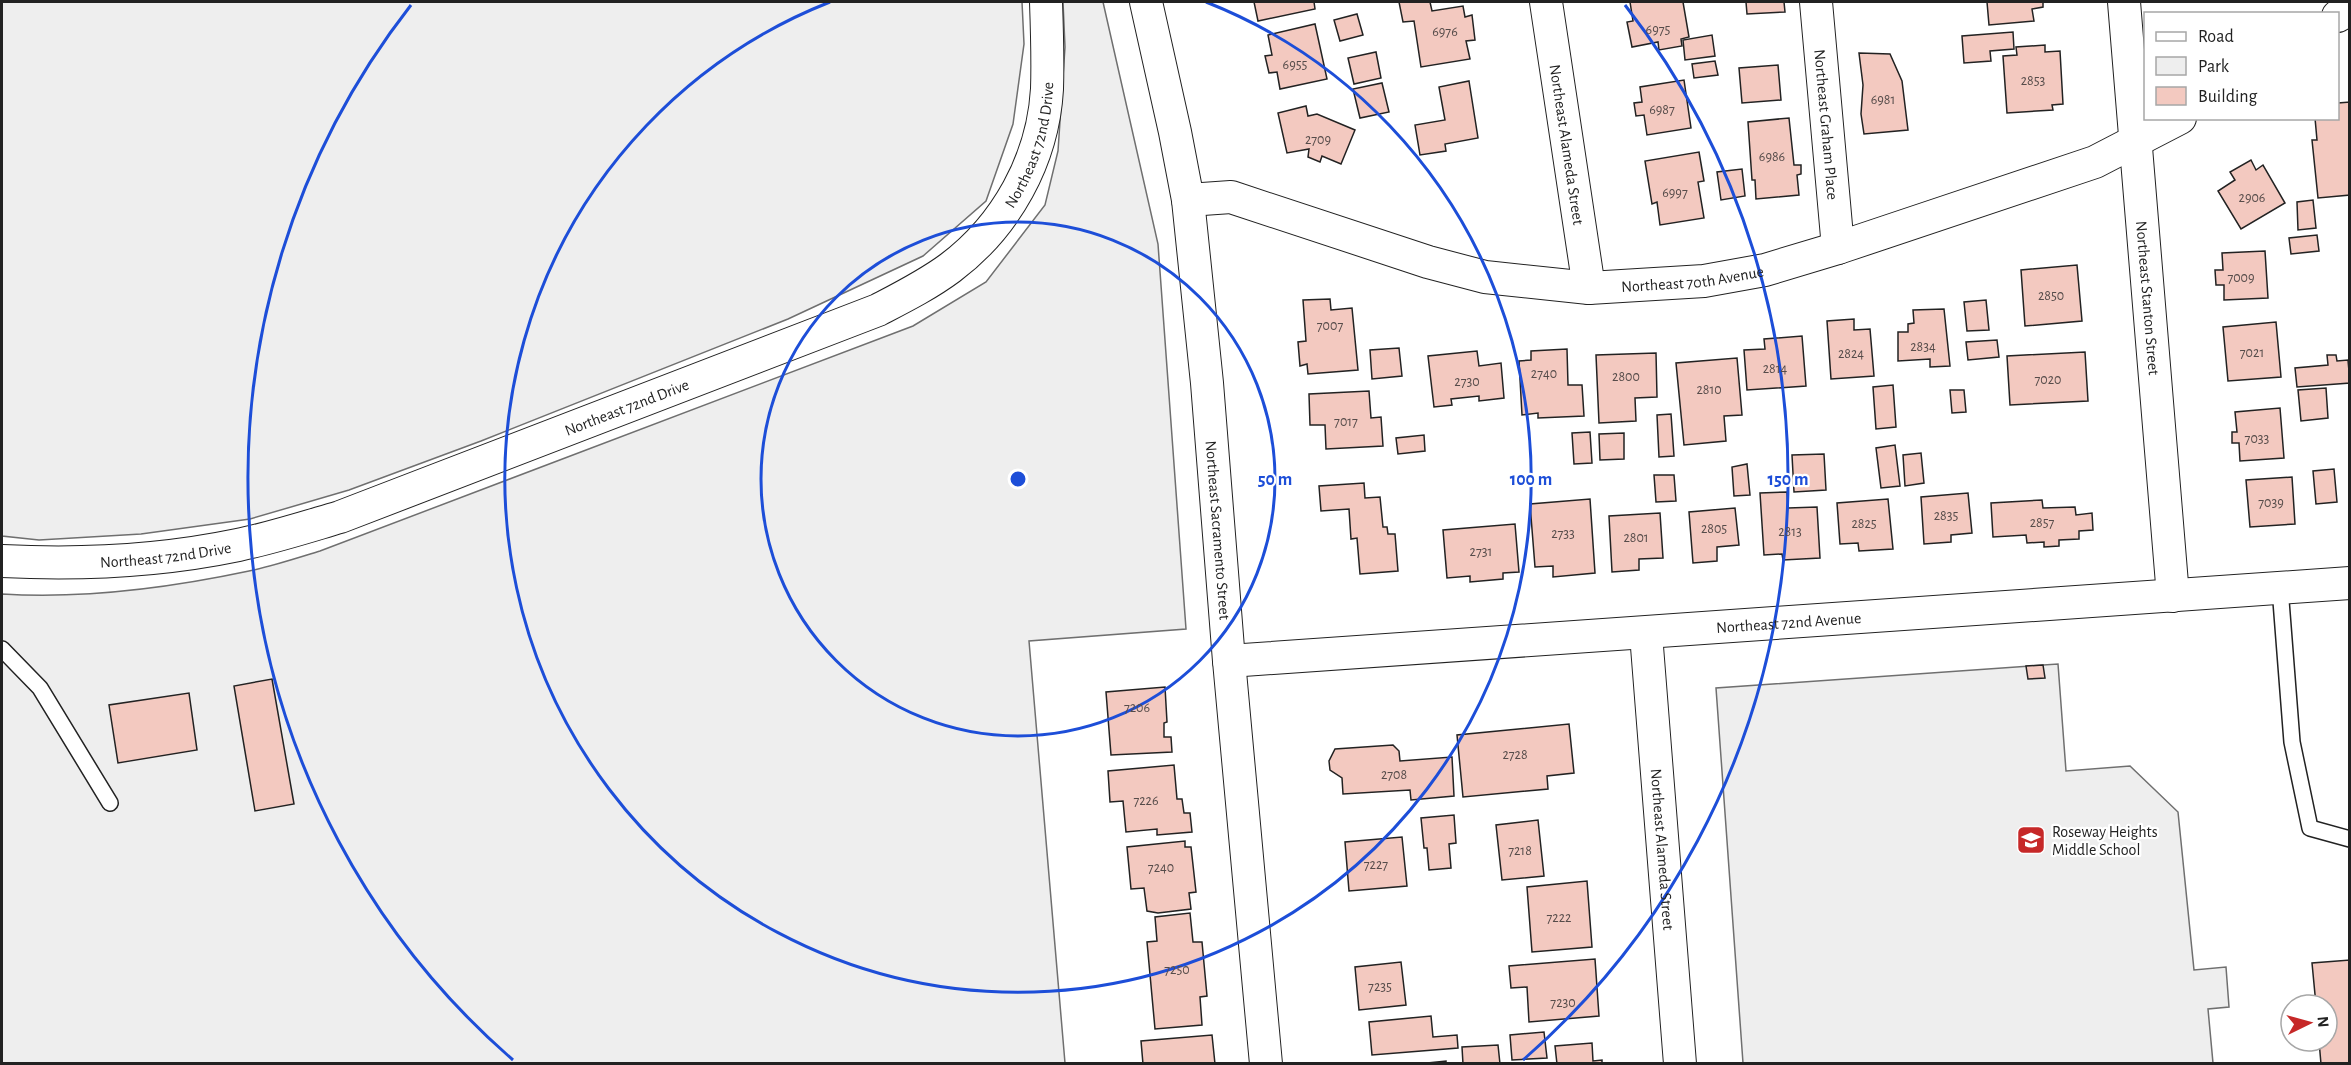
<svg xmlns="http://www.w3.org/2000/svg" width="2351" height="1065" font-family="'Alegreya Sans',sans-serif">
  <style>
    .green { fill: #eee; stroke: #6f6f6f; stroke-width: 1.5 }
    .building { fill: #f3c9c0; stroke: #222; stroke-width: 1.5 }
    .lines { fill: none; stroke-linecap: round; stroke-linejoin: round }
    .lane-casing { stroke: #222; stroke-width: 18 }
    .street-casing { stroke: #222; stroke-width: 34 }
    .lane { stroke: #fff; stroke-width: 15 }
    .street { stroke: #fff; stroke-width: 32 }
    .ring { fill: none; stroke: #1d4ed8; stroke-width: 3 }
    .labels { text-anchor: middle; stroke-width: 4.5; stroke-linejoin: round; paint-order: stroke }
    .number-label { font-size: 14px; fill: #564c4a }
    .street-label { font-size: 16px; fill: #222; stroke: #fff }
    .poi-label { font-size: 16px; fill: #222; stroke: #fff; text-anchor: start }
    .centre { fill: #1d4ed8; stroke: #fff; stroke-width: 3 }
    .ring-label { font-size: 18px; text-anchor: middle; font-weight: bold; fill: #1d4ed8; stroke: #fff; stroke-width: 4.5; stroke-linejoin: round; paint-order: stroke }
  </style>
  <rect width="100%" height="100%" fill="#fff"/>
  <!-- green -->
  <g class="green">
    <path d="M2,2H1022L1024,44L1013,124L986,201L923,256L788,319L481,441L349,490L250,519L141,534L39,540L2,536Z"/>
    <path d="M1063,2H1103L1158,244L1186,629L1029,641L1065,1063H2V594C83,599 169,588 249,571C273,566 297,558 320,551L913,326L986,282L1045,205L1058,151L1065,47Z"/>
    <path d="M2058,664L2066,771L2130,766L2178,812L2194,970L2226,967L2229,1007L2208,1009L2213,1063H1743L1716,688Z"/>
  </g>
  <!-- building -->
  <g class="building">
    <path d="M1254,2H1314L1315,9L1258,21Z"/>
    <path d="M1399,2H1430L1432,11L1463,6L1465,17L1472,15L1475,40L1466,41L1470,59L1421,67L1414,21L1403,22Z"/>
    <path d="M1630,2H1683L1689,37L1681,39L1682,46L1659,50L1658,42L1632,47L1627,22L1633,21Z"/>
    <path d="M1746,2H1784L1785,12L1747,14Z"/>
    <path d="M1987,2H2043V7L2032,9L2034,21L1989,25Z"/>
    <path d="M1357,14L1363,35L1340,41L1334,20Z"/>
    <path d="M1315,24L1327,79L1280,89L1277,72L1269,73L1265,56L1272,55L1268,35Z"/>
    <path d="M2013,32L2014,49L1990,51L1991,61L1964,63L1962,36Z"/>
    <path d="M1712,35L1715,56L1685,60L1683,40Z"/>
    <path d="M2045,45V52L2060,51L2063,104L2052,105L2053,110L2007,113L2003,56L2017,55L2016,47Z"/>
    <path d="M1376,52L1381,78L1354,84L1348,58Z"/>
    <path d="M1859,53L1890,54L1902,81L1908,130L1864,134L1861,114L1863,85Z"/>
    <path d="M1715,61L1718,75L1694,78L1692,64Z"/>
    <path d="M1778,65L1781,100L1742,103L1739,68Z"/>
    <path d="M1684,80L1691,128L1647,135L1644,115L1636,116L1634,103L1642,102L1640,87Z"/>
    <path d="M1469,81L1478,138L1445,144L1446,151L1420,155L1415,125L1445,120L1439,87Z"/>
    <path d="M1382,83L1389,112L1360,118L1353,89Z"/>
    <path d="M2350,102V195L2318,198L2312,140H2317L2315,118H2338V103Z"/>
    <path d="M1306,106L1308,116L1317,114L1355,130L1341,164L1322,156L1320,162L1308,157L1309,149L1287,153L1278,113Z"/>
    <path d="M1789,118L1794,165H1801V174L1797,175L1799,195L1756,199L1755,180H1752L1748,122Z"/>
    <path d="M1699,152L1704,181L1698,182L1704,218L1660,225L1657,202L1652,204L1645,161Z"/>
    <path d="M2251,160L2256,170L2263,165L2285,203L2241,229L2218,191L2235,180L2230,172Z"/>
    <path d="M1742,169L1745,196L1721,200L1717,172Z"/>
    <path d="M2313,200L2316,228L2298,230L2297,202Z"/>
    <path d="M2317,235L2319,251L2291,254L2289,238Z"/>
    <path d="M2265,251L2268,298L2224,300V285H2216L2215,270H2223L2222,253Z"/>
    <path d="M2077,265L2082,321L2025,326L2021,270Z"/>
    <path d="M1330,299L1331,310L1352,308L1358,370L1308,374L1307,364L1300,366L1298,342L1306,341L1303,300Z"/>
    <path d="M1986,300L1989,330L1967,331L1964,302Z"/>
    <path d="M1944,309L1950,366L1930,367V359L1898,361V332H1908V324L1914,323L1913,310Z"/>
    <path d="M1854,319V330L1870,329L1874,376L1831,379L1827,321Z"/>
    <path d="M2276,322L2281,377L2228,381L2223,327Z"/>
    <path d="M1802,336L1806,386L1747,390L1744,350L1765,349L1764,339Z"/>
    <path d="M1997,340L1999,357L1968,360L1966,342Z"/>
    <path d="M1399,348L1402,376L1372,379L1370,350Z"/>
    <path d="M1567,349L1568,385H1582L1584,416L1538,418V413L1522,415L1519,361L1531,360V351Z"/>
    <path d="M1477,351L1479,366L1501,363L1504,398L1479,401V396L1451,399L1452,405L1434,407L1428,356Z"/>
    <path d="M2085,352L2088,401L2010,405L2007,356Z"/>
    <path d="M1656,353L1657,397L1635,398L1636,421L1599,423L1596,355Z"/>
    <path d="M2327,355H2336L2337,361L2348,360L2350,383L2297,387L2295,368L2328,365Z"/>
    <path d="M1737,358L1742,415L1724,416L1726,441L1684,445L1676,363Z"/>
    <path d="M1893,385L1896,427L1876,429L1873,387Z"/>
    <path d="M2326,388L2328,418L2301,421L2298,390Z"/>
    <path d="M1950,390H1964L1966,412L1952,413Z"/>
    <path d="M1369,391L1371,418L1381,417L1383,446L1326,449L1325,425H1310L1309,394Z"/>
    <path d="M2280,408L2284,458L2240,461L2239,443H2232V432H2237L2235,412Z"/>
    <path d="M1671,414L1674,456L1659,457L1657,415Z"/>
    <path d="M1590,432L1592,463L1574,464L1572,433Z"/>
    <path d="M1624,433V459L1600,460L1599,434Z"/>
    <path d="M1424,435L1425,451L1398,454L1396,438Z"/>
    <path d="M1895,445L1900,486L1881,488L1876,448Z"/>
    <path d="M1921,453L1924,483L1905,486L1903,455Z"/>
    <path d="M1824,454L1826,490L1794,492L1792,455Z"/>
    <path d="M1747,464L1750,495L1734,496L1732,467Z"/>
    <path d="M2334,469L2337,502L2316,504L2313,471Z"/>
    <path d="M1654,475H1674L1676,501L1656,502Z"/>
    <path d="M2292,477L2295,524L2250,527L2246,480Z"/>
    <path d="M1364,483L1365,498L1380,497L1383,527H1387L1388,534H1395L1398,571L1360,574L1357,538L1351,539L1349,509L1321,511L1319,486Z"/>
    <path d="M1787,492L1788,508L1817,507L1820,558L1783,560L1782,554L1764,555L1760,493Z"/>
    <path d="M1968,493L1972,533L1951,535V542L1924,544L1921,497Z"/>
    <path d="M1590,499L1595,573L1553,577V566L1535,567L1530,504Z"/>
    <path d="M1888,499L1893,549L1859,551L1858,543L1840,544L1837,503Z"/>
    <path d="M2042,500L2043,508L2075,507L2076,515L2092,513L2093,530L2079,531V539L2059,540V546L2044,547V542L2027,543L2026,535L1993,537L1991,503Z"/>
    <path d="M1735,508L1739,545L1717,547V561L1693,563L1689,512Z"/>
    <path d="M1660,513L1663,558L1639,559V570L1612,572L1609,516Z"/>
    <path d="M1515,524L1519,572L1503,573V579L1470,582V576L1447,578L1443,530Z"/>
    <path d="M2043,665L2045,678L2028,679L2026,666Z"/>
    <path d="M272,679L294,804L255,811L234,686Z"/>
    <path d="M1165,687L1167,722L1164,723V737H1171L1172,752L1111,755L1106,692Z"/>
    <path d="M189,693L197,750L118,763L109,705Z"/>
    <path d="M1569,724L1574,773L1547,776L1548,789L1463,797L1457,735Z"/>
    <path d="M1393,745L1399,751L1400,761L1452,757L1454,796L1411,800L1410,790L1343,794L1342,778L1330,770L1329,761L1335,749Z"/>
    <path d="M1174,765L1177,799H1182L1184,813H1190L1192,832L1157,835V829L1126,832L1123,801L1110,802L1108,771Z"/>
    <path d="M1454,815L1456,843L1449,844L1451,868L1429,870L1427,848H1424L1421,818Z"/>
    <path d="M1538,820L1544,876L1502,880L1496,825Z"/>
    <path d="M1402,837L1407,886L1349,891L1345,842Z"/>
    <path d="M1185,841V847H1191L1196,892L1189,893L1191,909L1158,913L1147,911L1144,888L1131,889L1127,847Z"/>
    <path d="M1587,881L1592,947L1532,952L1527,887Z"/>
    <path d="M1190,913L1193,942H1202L1207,996L1200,997L1202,1025L1155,1029L1147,942L1157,941L1155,917Z"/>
    <path d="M1595,959L1599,1016L1529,1022L1527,987L1511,988L1509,966Z"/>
    <path d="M2350,960V1064H2321L2319,1041H2327V1005H2316L2312,963Z"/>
    <path d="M1401,962L1406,1005L1359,1010L1355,967Z"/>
    <path d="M1431,1016L1433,1037L1457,1035L1458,1048L1372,1055L1369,1022Z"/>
    <path d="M1544,1032L1547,1058L1512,1060L1510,1035Z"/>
    <path d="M1212,1035L1215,1064H1143L1141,1041Z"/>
    <path d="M1592,1043L1593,1061L1602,1060V1064H1557L1555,1046Z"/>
    <path d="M1498,1045L1500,1064H1463L1462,1047Z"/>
    <path d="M1446,1061V1064H1417Z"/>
  </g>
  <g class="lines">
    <!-- lane casing -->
    <g class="lane-casing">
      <g id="lane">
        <path d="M2280,588L2292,742L2310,828L2350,839"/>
        <path d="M2,649L40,688L110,803"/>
      </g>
    </g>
    <!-- street casing -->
    <g class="street-casing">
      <g id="street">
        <path id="s1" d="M1146,2L1175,132L1188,200L1207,383L1229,661L1266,1064"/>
        <path id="s2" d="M1546,2L1589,288"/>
        <path id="s3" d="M1816,2L1838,248"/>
        <path id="s4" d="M2124,2L2173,596"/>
        <path d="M2338,16L2350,7"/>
        <path id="s5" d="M1188,200L1231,197L1428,262L1485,277L1589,288L1704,281L1765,270L1838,248L2095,162L2180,118"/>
        <path id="s6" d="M2,561C80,565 161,561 238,545C272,538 306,527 340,517L878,310C903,297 927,285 950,268C1006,226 1043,160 1047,89C1048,60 1047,30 1046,2"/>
        <path id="s7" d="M1646,634L1680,1064"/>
        <path id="s8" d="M1229,661L2350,583"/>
      </g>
    </g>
    <!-- lane -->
    <use href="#lane" class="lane"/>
    <!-- street -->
    <use href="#street" class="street"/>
  </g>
  <!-- distance rings -->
  <g class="ring">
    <circle cx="1018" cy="479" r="257"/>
    <path d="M1206 2A513 513 0 1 1 830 2"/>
    <path d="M513 1060A770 770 0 0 1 411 5M1625 5A770 770 0 0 1 1523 1060"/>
  </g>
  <!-- icons -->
  <defs>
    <g id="school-square" transform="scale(1.5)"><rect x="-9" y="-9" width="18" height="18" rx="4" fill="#c62828" stroke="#fff"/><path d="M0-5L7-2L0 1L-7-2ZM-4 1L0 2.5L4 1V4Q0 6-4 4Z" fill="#fff"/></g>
  </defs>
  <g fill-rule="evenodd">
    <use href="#school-square" x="2031" y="840"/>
  </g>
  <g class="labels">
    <!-- number labels -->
    <g class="number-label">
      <text x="1658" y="34">6975</text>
      <text x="1445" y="36">6976</text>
      <text x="1295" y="69">6955</text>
      <text x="2033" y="85">2853</text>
      <text x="1883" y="104">6981</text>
      <text x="1662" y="114">6987</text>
      <text x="1318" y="144">2709</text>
      <text x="1772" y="161">6986</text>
      <text x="1675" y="197">6997</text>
      <text x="2252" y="202">2906</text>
      <text x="2241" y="282">7009</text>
      <text x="2051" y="300">2850</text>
      <text x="1330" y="330">7007</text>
      <text x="1923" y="351">2834</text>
      <text x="2252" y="357">7021</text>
      <text x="1851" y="358">2824</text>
      <text x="1775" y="373">2814</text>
      <text x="1544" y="378">2740</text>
      <text x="1626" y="381">2800</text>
      <text x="2048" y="384">7020</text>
      <text x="1467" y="386">2730</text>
      <text x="1709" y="394">2810</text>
      <text x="1346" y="426">7017</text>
      <text x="2257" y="443">7033</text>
      <text x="2271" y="507">7039</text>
      <text x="1946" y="520">2835</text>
      <text x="2042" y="527">2857</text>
      <text x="1864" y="528">2825</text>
      <text x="1714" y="533">2805</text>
      <text x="1790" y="536">2813</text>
      <text x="1563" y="538">2733</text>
      <text x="1636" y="542">2801</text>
      <text x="1481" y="556">2731</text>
      <text x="1137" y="712">7206</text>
      <text x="1515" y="759">2728</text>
      <text x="1394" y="779">2708</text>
      <text x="1146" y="805">7226</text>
      <text x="1520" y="855">7218</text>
      <text x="1376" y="869">7227</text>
      <text x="1161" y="872">7240</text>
      <text x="1559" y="922">7222</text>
      <text x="1177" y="974">7250</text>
      <text x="1380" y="991">7235</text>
      <text x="1563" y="1007">7230</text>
    </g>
    <!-- street labels -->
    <g class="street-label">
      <text dy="6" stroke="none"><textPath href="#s3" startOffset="123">Northeast Graham Place</textPath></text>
      <text dy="6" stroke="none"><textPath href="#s6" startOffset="1154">Northeast 72nd Drive</textPath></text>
      <text dy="6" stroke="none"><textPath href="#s2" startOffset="144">Northeast Alameda Street</textPath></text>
      <text dy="6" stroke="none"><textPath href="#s5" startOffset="518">Northeast 70th Avenue</textPath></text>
      <text dy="6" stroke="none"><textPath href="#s4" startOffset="297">Northeast Stanton Street</textPath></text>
      <text dy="6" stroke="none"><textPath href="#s6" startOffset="650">Northeast 72nd Drive</textPath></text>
      <text dy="6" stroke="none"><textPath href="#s1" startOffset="534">Northeast Sacramento Street</textPath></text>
      <text dy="6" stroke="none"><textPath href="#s6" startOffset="164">Northeast 72nd Drive</textPath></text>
      <text dy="6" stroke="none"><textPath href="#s8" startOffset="561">Northeast 72nd Avenue</textPath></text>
      <text dy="6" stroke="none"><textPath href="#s7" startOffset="216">Northeast Alameda Street</textPath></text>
    </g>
    <!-- poi labels -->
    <g class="poi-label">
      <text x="2052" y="837">Roseway Heights<tspan x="2052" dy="18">Middle School</tspan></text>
    </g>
  </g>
  <circle cx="1018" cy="479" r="9" class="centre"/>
  <g class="ring-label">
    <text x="1275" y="485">50 m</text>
    <text x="1531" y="485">100 m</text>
    <text x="1788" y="485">150 m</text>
  </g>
  <!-- border -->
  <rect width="2351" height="1065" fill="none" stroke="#222222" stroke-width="6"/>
  <!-- legend -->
  <rect x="2144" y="12" width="195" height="108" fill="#ffffff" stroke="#a7a7a7" stroke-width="1.5"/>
  <rect x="2156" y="32" width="30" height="9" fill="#ffffff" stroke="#a7a7a7" stroke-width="1.5"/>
  <text x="2198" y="42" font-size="18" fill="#222222">Road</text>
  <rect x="2156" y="57" width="30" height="18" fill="#eeeeee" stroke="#a7a7a7" stroke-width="1.5"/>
  <text x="2198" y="72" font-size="18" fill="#222222">Park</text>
  <rect x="2156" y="87" width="30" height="18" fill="#f3c9c0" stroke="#a7a7a7" stroke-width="1.5"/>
  <text x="2198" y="102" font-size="18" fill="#222222">Building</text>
  <!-- north arrow -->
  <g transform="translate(2309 1023) rotate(85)"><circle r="28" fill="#ffffff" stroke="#a7a7a7" stroke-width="1.5"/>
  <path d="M0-4.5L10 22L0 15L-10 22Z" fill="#c62828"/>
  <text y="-9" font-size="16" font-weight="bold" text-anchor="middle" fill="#222222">N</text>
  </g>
</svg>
